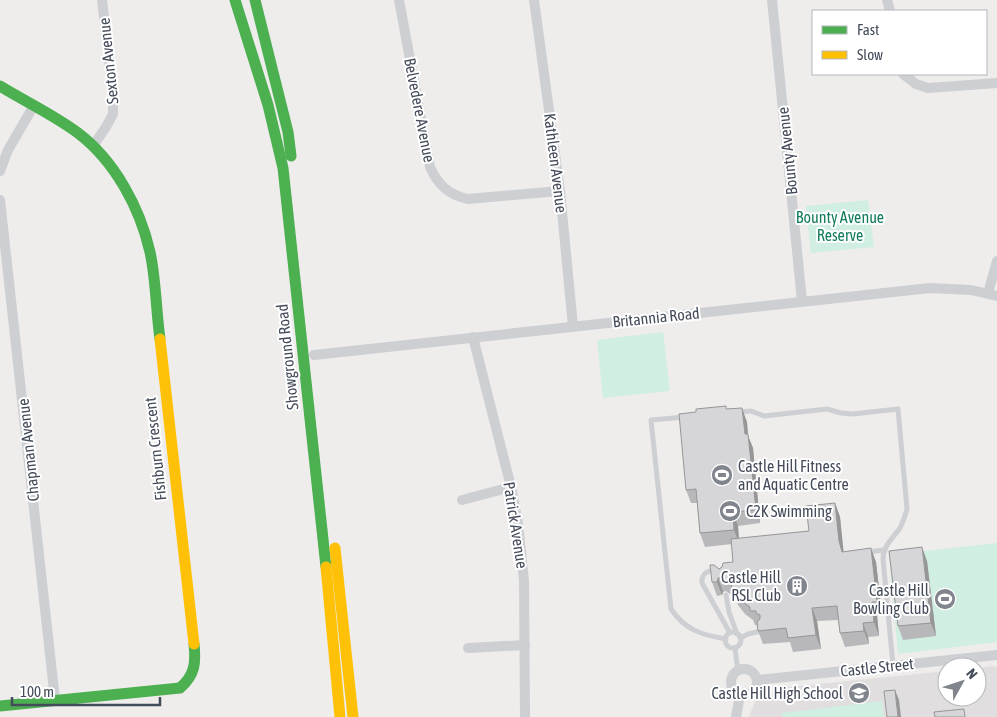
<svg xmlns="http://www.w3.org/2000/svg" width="997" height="717" font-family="'Asap Condensed',sans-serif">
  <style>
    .education { fill: #e0dede }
    .green { fill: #d0eee1 }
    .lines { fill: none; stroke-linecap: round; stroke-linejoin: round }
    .lane { stroke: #cdcfd2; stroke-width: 5 }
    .street { stroke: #cdcfd2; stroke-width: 10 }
    .fast { stroke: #4caf50; stroke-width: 11 }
    .slow { stroke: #ffc107; stroke-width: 11 }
    .wall { fill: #b8b8ba }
    .shaded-wall { fill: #969697 }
    .building { fill: #d6d6d8; stroke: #969697 }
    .labels { text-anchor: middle; stroke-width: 4; stroke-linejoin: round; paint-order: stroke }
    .street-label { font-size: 16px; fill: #444b5a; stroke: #fff }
    .park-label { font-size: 16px; fill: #137c5c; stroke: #fff }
    .poi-label { font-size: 16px; fill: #444b5a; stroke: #fff; text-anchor: end }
  </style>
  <rect width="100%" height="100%" fill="#eeedec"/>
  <!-- education -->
  <path class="education" d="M991,666L997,667V717H749L755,701L778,688L947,671V697H977V668Z"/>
  <!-- green -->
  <g class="green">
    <path d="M868,200L874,247L811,253L806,206Z"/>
    <path d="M663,332L670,391L603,398L597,340Z"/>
    <path d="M997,543V642L898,654L889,555Z"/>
    <path d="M882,701L884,717H782V713Z"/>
  </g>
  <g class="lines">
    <!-- lane -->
    <g class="lane">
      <path d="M738,412L751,411L764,416L827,409L841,413L853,414L898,409L907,509C905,516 903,522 900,528C893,538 883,546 883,559L893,665"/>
      <path d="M685,417L651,420L671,609C685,630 702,635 726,639"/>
      <path d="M867,552L884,550"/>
      <path d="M717,571C708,569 701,574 702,583L730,633"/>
      <path d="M726,595L729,612L737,634"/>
      <circle cx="733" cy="640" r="8"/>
      <path d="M740,638L748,634L761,631"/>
      <path d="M735,648L738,671"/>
    </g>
    <!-- street -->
    <g class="street">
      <path d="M399,0L430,167C438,185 449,195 468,199L560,191"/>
      <path d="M534,0L560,191L573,326"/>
      <path d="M772,0L802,301"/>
      <path d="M887,0L890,11"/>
      <path d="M903,74L916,84L928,88L997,83"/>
      <path d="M93,146L106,127L113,114V94L102,0"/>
      <path d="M0,171L8,150L33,107"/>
      <path d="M0,200L55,700"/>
      <path d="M988,293L997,261"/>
      <path d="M473,337L511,487L518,523L524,581L525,717"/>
      <path d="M314,355L930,288L971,290L997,296"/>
      <path d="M462,500L511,487"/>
      <path d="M468,648L525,645"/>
      <circle cx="744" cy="682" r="13"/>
      <path d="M757,680L997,655"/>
      <path d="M736,717L740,695"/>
    </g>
    <!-- fast -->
    <g class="fast">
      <path d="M235,0L268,105L283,168L326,567"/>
      <path d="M255,0L288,132L291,156"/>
      <path d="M0,86C26,102 54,115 78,133C115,161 140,208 150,252C156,279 156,311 160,339"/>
      <path d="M0,706L180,688C195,675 196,663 194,644"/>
    </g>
    <!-- slow -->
    <g class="slow">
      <path d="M160,339L194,644"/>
      <path d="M335,548L353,717"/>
      <path d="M326,567L340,717"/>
    </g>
  </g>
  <!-- wall -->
  <g class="wall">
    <path d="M727,409L747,422L748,436L753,448L760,523L738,526L739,539L809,531L835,503L840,517L843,552L876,562L882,615H877L879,636L868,637L869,644L845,647L840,633L838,620L817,621L821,649L793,652L790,642L763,644L758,631L757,625H755L753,620L745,614L738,605L734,594H730L726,591L723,592L722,595L717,596L712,582L719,569L733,562L732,544L705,547L700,533L697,503H691L686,490Z"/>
    <path d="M927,561L936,636L903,640L898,626Z"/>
  </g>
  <!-- shaded-wall -->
  <g class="shaded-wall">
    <path d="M742,408L747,422L748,436L753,448L760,523L756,510L745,434Z"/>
    <path d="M835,503L840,517L844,555L842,552L839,541Z"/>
    <path d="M733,512L738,526L739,543L734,530Z"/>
    <path d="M922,547L927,561L936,636L931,623Z"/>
    <path d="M871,548L876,562L882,615L877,602Z"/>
    <path d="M718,578L723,592L722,595L717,582Z"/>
    <path d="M872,602L877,615L879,636L874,622Z"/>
    <path d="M812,608L817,621L821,649L816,635Z"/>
    <path d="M863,623L868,637L869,644L864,631Z"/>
    <path d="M895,690L899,700L901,717H898Z"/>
  </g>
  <!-- building -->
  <g class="building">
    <path d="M726,406V409L742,408L745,434H748L756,510L733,512L734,530L700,533L696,489L686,490L679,414L696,412V409Z"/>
    <path d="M835,503L839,541L842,552L871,548L877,602H872L874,622L863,623L864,631L840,633L837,606L812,608L816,635L788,638L786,628L758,631L757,622L760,619V615L756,613V611H750V607L740,600L733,592L730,580L725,581L721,577L718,578L717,582H712L710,565H714L719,569L722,567L723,563L733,562L731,539L809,531L806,506Z"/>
    <path d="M922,547L931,623L898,626L889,551Z"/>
    <path d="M895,690L898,717H887L884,691Z"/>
    <path d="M964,709L965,717H935L934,712Z"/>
  </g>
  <!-- icons -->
  <defs>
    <g id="stadium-disc" transform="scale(1.125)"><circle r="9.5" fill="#80848d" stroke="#fff"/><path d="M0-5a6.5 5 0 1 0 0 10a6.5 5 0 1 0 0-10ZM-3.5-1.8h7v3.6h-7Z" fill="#fff"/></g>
    <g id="building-disc" transform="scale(1.125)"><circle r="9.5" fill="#80848d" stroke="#fff"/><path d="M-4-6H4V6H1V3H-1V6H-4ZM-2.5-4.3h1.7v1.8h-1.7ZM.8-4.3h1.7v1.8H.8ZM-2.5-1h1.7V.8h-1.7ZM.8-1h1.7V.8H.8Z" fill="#fff"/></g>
    <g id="school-disc" transform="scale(1.125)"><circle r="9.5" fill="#80848d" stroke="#fff"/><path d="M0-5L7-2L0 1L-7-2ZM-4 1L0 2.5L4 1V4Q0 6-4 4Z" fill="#fff"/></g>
  </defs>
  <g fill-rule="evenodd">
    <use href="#stadium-disc" x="722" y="475"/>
    <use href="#stadium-disc" x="730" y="511"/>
    <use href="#building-disc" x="797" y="586"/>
    <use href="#stadium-disc" x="945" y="599"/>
    <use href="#school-disc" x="859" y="693"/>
  </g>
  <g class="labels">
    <!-- street labels -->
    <g class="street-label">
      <text transform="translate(108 61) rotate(-96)" y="6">Sexton Avenue</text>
      <text transform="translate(420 110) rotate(79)" y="6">Belvedere Avenue</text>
      <text transform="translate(787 151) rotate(-96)" y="6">Bounty Avenue</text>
      <text transform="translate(556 163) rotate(83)" y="6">Kathleen Avenue</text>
      <text transform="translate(656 317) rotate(-6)" y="6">Britannia Road</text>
      <text transform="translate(287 357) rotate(-96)" y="6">Showground Road</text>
      <text transform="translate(155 449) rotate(-96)" y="6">Fishburn Crescent</text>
      <text transform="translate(28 450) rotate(-96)" y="6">Chapman Avenue</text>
      <text transform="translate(516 525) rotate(81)" y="6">Patrick Avenue</text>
      <text transform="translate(877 667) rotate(-6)" y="6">Castle Street</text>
    </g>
    <!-- park labels -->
    <g class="park-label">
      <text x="840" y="223">Bounty Avenue<tspan x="840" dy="18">Reserve</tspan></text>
    </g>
    <!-- poi labels -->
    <g class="poi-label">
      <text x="738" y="472" text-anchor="start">Castle Hill Fitness<tspan x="738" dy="18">and Aquatic Centre</tspan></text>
      <text x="746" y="517" text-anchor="start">C2K Swimming</text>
      <text x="781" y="583">Castle Hill<tspan x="781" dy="18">RSL Club</tspan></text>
      <text x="929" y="596">Castle Hill<tspan x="929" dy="18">Bowling Club</tspan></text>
      <text x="843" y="699">Castle Hill High School</text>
    </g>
  </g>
  <!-- legend -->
  <rect x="812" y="10" width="175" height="65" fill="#ffffff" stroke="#b4b7bd"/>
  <rect x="822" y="26" width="25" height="8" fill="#4caf50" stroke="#b4b7bd"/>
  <text x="857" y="35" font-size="15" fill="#444b5a">Fast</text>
  <rect x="822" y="51" width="25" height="8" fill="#ffc107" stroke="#b4b7bd"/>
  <text x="857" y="60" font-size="15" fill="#444b5a">Slow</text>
  <!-- north arrow -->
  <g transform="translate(962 682) rotate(50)"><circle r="24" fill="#ffffff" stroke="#b4b7bd"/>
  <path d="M0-4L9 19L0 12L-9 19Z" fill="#80848d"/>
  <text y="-8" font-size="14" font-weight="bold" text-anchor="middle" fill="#444b5a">N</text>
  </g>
  <!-- scale -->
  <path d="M12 697v8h148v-8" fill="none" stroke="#444b5a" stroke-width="2.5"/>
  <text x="20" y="697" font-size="15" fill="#444b5a" stroke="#ffffff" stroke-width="4" paint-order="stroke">100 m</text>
</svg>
